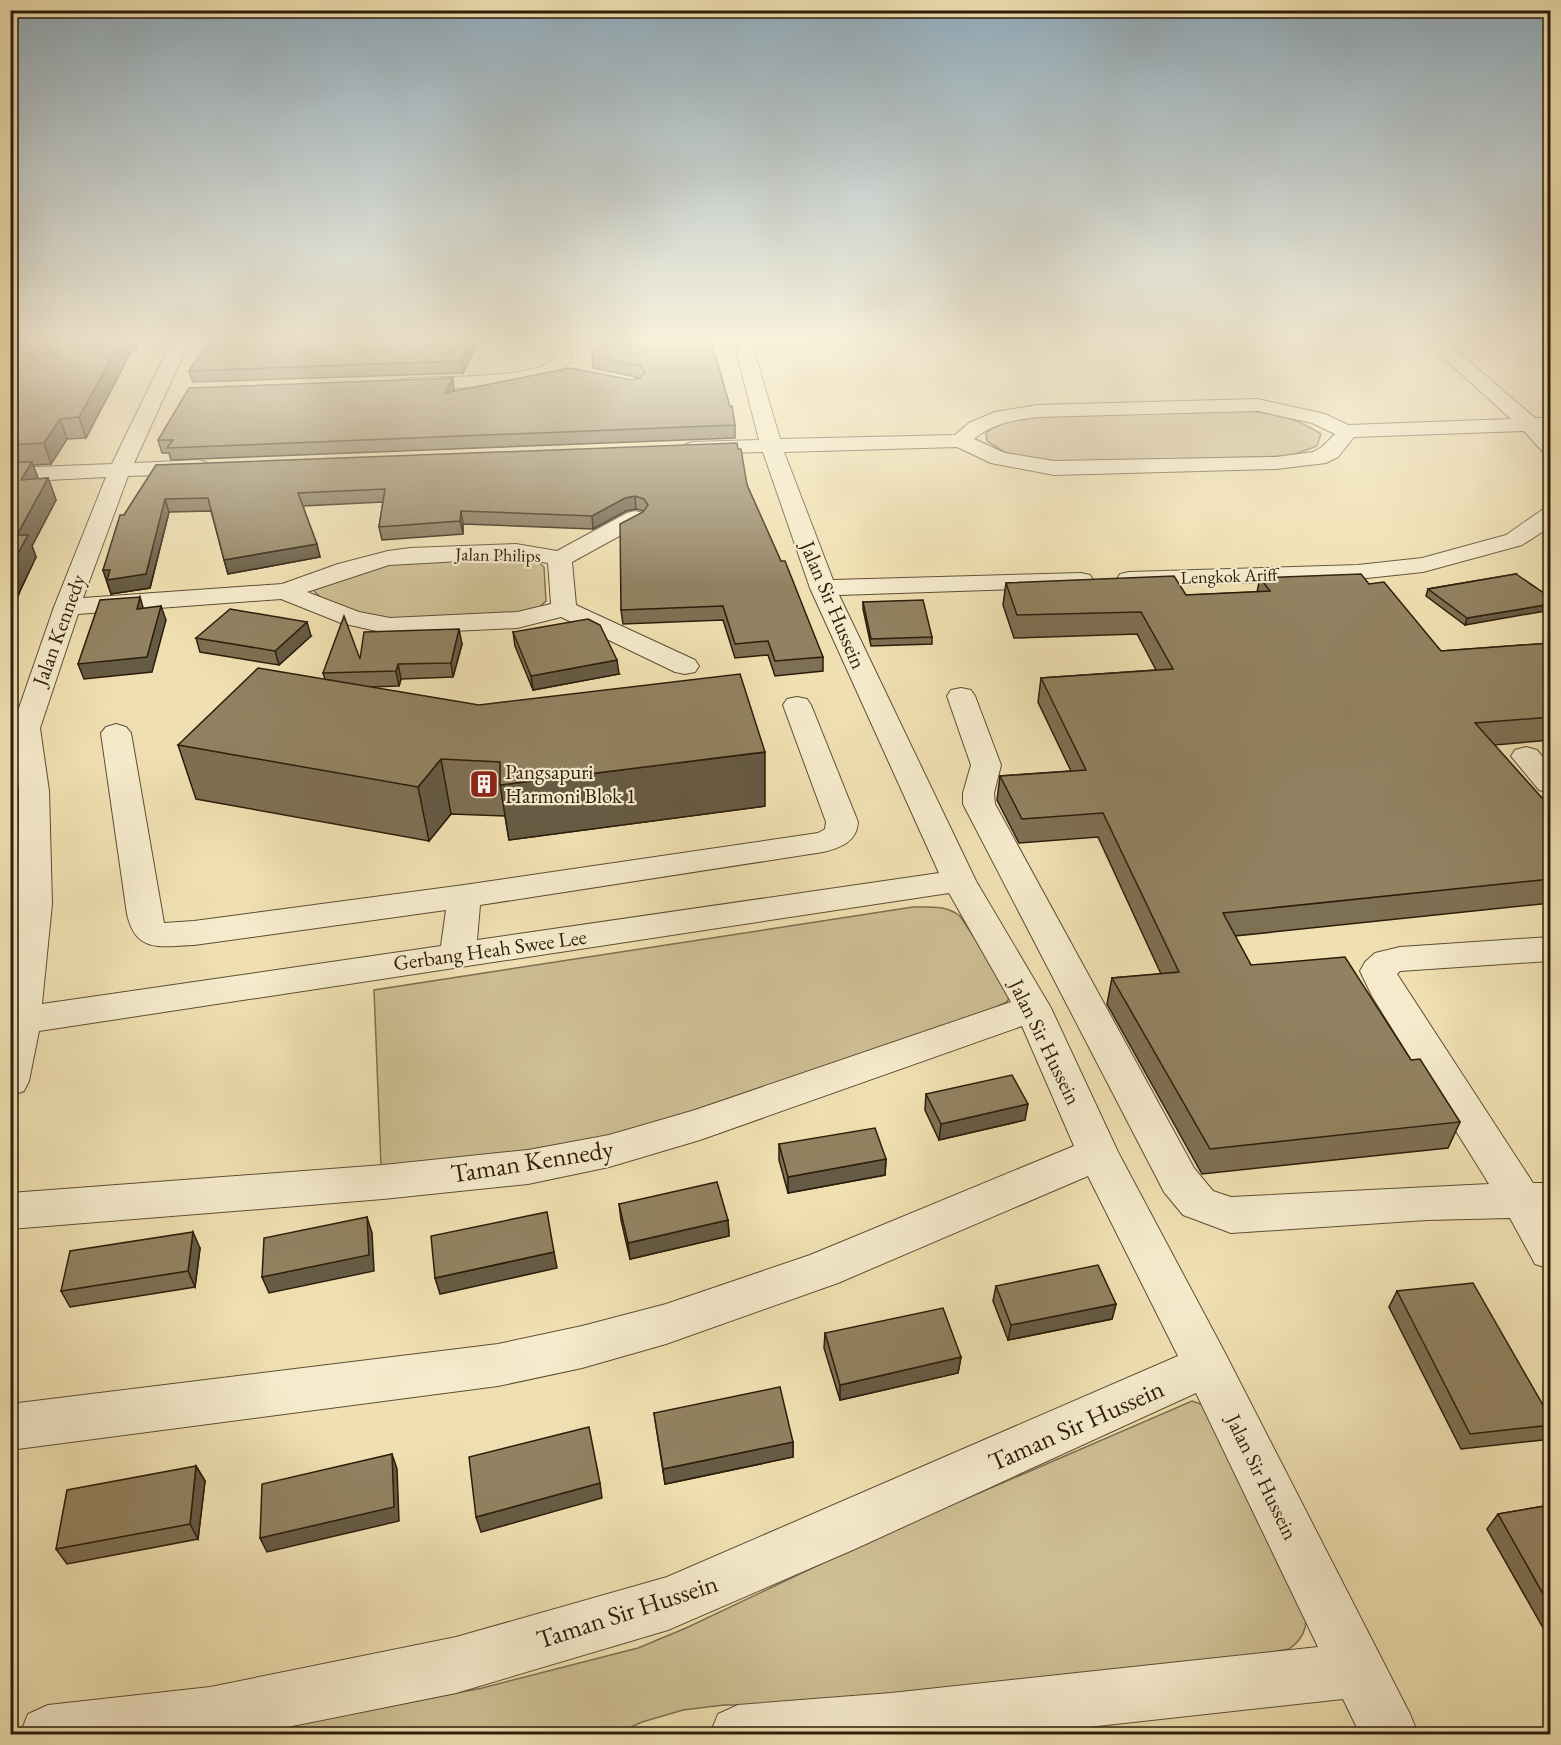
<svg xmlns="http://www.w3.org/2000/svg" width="1561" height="1745" font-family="'EB Garamond',serif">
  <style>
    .green { fill: #cfbf95; stroke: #7e6e50; stroke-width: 1.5 }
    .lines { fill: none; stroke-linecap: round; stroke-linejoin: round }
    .minor-casing { stroke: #5d4e34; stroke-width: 2 }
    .minor { fill: #f5ebcc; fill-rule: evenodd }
    .wall { fill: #7e7053; stroke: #2c1d0b; stroke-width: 1.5 }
    .shaded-wall { fill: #665b44; stroke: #2c1d0b; stroke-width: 1.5 }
    .building { fill: #928261; stroke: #2c1d0b; stroke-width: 1.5 }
    .labels { text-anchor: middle; stroke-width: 4.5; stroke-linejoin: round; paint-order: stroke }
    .far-street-label { font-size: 18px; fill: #2c1d0b; stroke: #f5ebcc }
    .street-label { font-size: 21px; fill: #2c1d0b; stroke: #f5ebcc }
    .poi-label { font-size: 21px; fill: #2c1d0b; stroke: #f5ebcc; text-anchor: start }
    .near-street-label { font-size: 26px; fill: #2c1d0b; stroke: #f5ebcc }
  </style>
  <rect width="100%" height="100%" fill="#f0e0b1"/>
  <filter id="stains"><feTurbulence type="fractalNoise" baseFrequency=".00333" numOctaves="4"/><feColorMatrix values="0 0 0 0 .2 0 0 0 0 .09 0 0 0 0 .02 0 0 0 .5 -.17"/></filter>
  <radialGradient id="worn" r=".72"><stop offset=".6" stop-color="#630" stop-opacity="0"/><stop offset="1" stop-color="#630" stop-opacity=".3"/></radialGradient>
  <!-- green -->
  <g class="green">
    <path d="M1242,410C1273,413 1295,417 1321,434L1317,446L1290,456L1045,462L1004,452L987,441L986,432L1012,418Z"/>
    <path d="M517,556L535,559L544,567L546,601C543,604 539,608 535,610C520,617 409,620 388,618C370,617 320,604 312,588L384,564Z"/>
    <path d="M913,907C930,907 946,905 960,916L1011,993L1007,1002L966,1021L628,1132L522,1154L381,1166L374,990Z"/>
    <path d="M1192,1401L1206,1406L1306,1603C1307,1623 1307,1637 1289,1649L1160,1671L860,1704L724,1705L683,1710L642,1722L616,1734H248L482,1688L638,1648L686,1628L882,1535Z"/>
  </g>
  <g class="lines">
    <!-- minor casing -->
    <g class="minor-casing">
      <g id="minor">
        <path d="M172,340H190L134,463L198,460L206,462L209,467L206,472L198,474L128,476L83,598L282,584L338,564L388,551L410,548L516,544L557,551L627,513L635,511L643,513L647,518L643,523L572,562L576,605L695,660L699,666L695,672L685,674L675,672L561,617L517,628L390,634L341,623L281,599L78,614L40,728L49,791L52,904L42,1004L441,946L446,910L194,945C161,946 136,954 127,914L101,733L106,727L116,724L126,727L131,733L164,923L194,921L464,885L818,833L825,829L826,822L783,705L787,699L797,697L807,699L811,705L858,822C857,842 840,848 823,852L480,905L477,940L939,873L810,588L763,452L693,454L686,452L682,448L686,444L693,442L759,440L737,354L738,346L744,340H768L756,349L755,354L780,439L955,435L969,423L995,412L1038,405L1258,399L1325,414L1348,425L1511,419L1424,340H1444L1535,418H1550V430H1546L1550,436V454L1543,452L1524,431L1354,437L1338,457L1326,463L1276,469L1054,475L991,463L957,447L784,452L833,580L1081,573L1090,575L1093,580L1090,585L1081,587L839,595L976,881L1051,1008L1118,1152L1224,1351L1410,1714L1418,1734H1360L1343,1699L1025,1734H710L718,1714L738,1705L891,1693L1318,1647L1196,1393L855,1549L668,1630L456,1693L253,1734H20L28,1714L48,1705L210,1687L456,1637L667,1577L1178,1356L1088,1176L838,1283L666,1344L582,1368L498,1386L10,1450V1404L498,1344L582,1326L666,1304L810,1255L1074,1146L1022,1026L700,1140L609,1167L528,1184L383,1199L10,1229V1193L383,1165L528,1150L609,1135L695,1110L1011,1002L949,893L39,1031L29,1081L24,1091L10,1096V964L18,904L19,791L12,728L54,607L106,477L10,482V468L112,464ZM1258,411L1312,423L1335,434L1322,447L1313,452L1276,457L1054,461L1005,453L974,439C993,423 1014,420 1038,417ZM516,558L548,563L551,604L517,612L390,618L359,612L307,592L389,565Z"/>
        <path d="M544,340H565L572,348L570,362L557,375L498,386L408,390L401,388L398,384L401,380L408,378C437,377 532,378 551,361L554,350Z"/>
        <path d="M1550,508V527L1522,545L1423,572L1358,579L1129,586L1120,584L1117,579L1120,574L1129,572L1358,565L1422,558L1506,535L1542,510Z"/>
        <path d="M961,688L971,690L975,696L1001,765L994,793L995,804L1194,1168L1213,1191L1231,1197L1489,1184L1372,996L1360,971L1365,962L1375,953L1400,947L1550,937V961L1400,971L1397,974L1533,1183H1550V1269L1535,1264L1510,1218L1427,1220L1231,1233L1183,1215L1164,1192L963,804V793L971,765L947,696L951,690Z"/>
        <path d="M1526,747L1537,750L1550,766V793L1539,790L1511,756L1515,750Z"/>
      </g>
    </g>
    <!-- minor -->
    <use href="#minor" class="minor"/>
  </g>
  <!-- wall -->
  <g class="wall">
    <path d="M10,340H142L136,350H132L86,438L67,439L51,464L33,465L38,479L48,478L56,500L32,546L36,557L20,591L10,617Z"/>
    <path d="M479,340L463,373L193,382L189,371Z"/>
    <path d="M711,340L735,425V438L171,460L169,453H162L158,440L454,390V391L632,380L640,378L593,368L592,356Z"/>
    <path d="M738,449L747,485L823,657V671L775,676L768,655L735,658L723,620L623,624L621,610L644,511L636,509L626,511L593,529L463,524V534L382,540L379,527L383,502L303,506L320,557L228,574L211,511L169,512L150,588L111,594L103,570L124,515L156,465Z"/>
    <path d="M1516,574L1465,625L1426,596L1428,589Z"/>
    <path d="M1260,578L1369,584L1441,651L1551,643V740L1494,745L1551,808V903L1235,936L1251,965L1411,1060L1460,1122L1448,1148L1202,1174L1107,1004L1112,978L1161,974L1098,837L1019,843L997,800L1000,776L1071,771L1038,702L1041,678L1156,670L1137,634L1014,638L1003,605L1006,583L1186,595L1257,592Z"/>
    <path d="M863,602L932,637V644L871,646L863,609Z"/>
    <path d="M513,632L619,674L533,690L515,646Z"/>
    <path d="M311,636L279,665L200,652L196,638Z"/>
    <path d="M462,644L453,677L401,679L399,686L368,687L765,806L509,840L505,816L451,814L429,841L196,799L178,745L325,679L323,673L360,659Z"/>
    <path d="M926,1094L1025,1120L939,1140L925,1110Z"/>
    <path d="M779,1144L886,1159L885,1175L788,1193L779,1160Z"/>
    <path d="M619,1204L728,1220L729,1236L630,1259L621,1220Z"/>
    <path d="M200,1248L195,1287L70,1307L61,1291Z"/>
    <path d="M996,1286L1116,1304L1112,1319L1008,1340L993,1301Z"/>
    <path d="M1397,1291L1551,1419V1430L1543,1440L1461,1449L1389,1307Z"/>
    <path d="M825,1333L961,1357L958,1373L840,1400L824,1348Z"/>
    <path d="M654,1413L793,1442V1457L665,1484Z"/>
    <path d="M196,1466L205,1481L198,1539L67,1564L56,1549Z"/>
    <path d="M1551,1505V1642L1487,1529L1498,1514Z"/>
  </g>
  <!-- shaded-wall -->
  <g class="shaded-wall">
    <path d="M121,340H129L132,350L86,438L79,417Z"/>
    <path d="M133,340H142L136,350Z"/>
    <path d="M472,340H479L463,373L461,361Z"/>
    <path d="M453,378L454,390L447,405L445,393Z"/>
    <path d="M60,419L67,439L51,464L44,443Z"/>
    <path d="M32,462L40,483L21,480Z"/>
    <path d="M48,478L56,500L32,546L36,557L20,591L10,617V568L17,535Z"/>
    <path d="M635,496L636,509L626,511L593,529L592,516L625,498Z"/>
    <path d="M165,499L169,512L150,588L111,594L103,570H110Z"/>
    <path d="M461,511L463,524V534L460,521Z"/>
    <path d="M317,544L320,557L228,574L224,560Z"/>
    <path d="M140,597L144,611L137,609Z"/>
    <path d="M1551,604V610L1465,625L1467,618Z"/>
    <path d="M161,606L166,620L152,672L84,679L78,664Z"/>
    <path d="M307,622L311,636L279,665L275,651Z"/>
    <path d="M459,629L462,644L453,677L451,663Z"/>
    <path d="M617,660L619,674L533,690L531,676Z"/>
    <path d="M398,664L401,679L399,686L396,671Z"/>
    <path d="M765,752V806L509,840L500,785Z"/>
    <path d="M441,759L451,814L429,841L418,787Z"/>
    <path d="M1028,1104L1025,1120L939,1140L941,1124Z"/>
    <path d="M886,1159L885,1175L788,1193V1177Z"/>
    <path d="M367,1217L372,1233L374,1271L269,1293L262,1277Z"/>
    <path d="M728,1220L729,1236L630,1259L628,1243Z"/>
    <path d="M193,1232L200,1248L195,1287L188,1271Z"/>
    <path d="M554,1252L557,1268L440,1294L435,1278Z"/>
    <path d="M1116,1304L1112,1319L1008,1340L1011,1325Z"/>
    <path d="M961,1357L958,1373L840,1400V1385Z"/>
    <path d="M793,1442V1457L665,1484L663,1469Z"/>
    <path d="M392,1454L397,1469L399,1521L267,1552L260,1538Z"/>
    <path d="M196,1466L205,1481L198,1539L190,1524Z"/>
    <path d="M600,1483L602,1498L481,1532L476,1517Z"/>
  </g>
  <!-- building -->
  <g class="building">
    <path d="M10,340H121L79,417L60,419L44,443L10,445Z"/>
    <path d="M209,340H472L461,361L189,371Z"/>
    <path d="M596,340H711L730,407L732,406L735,425L167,448L173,440H158L189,388L453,378L445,393L570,368L632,380L640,378L645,372L640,366L592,356Z"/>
    <path d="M737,443L738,449H741L747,485L781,561H785L823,657L775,661L768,641L735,644L723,606L621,610L620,524L643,512L648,505L644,499L635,496L625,498L592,516L461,511L460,521L379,527L385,489L298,493L317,544L224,560L208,498L165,499L146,574L107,580L110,570H103L120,515H124L156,465Z"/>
    <path d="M10,462H32L21,480L48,478L17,535H28L10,568Z"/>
    <path d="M1361,574L1369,584L1384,582L1441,651L1551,643V717L1475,723L1551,808V879L1223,913L1251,965L1345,957L1411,1060L1420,1059L1460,1122L1210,1149L1112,978L1179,972L1103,813L1022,819L1000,776L1086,770L1041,678L1173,669L1141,612L1017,615L1006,583L1174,576L1186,595L1270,591L1260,578Z"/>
    <path d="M1516,574L1551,598V604L1467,618L1428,589Z"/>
    <path d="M140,597L137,609L161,606L147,657L78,664L100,600Z"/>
    <path d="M923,600L932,637L871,639L863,602Z"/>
    <path d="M230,609L307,622L275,651L196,638Z"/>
    <path d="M344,616L360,659L364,632L459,629L451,663L398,664L396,671L323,673Z"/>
    <path d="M588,619L600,625L617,660L531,676L513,632Z"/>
    <path d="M258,668L479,705L740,674L765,752L500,785V762L441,759L418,787L178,745Z"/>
    <path d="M1012,1075L1028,1104L941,1124L926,1094Z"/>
    <path d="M875,1128L886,1159L788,1177L779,1144Z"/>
    <path d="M717,1182L728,1220L628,1243L619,1204Z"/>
    <path d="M547,1212L554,1252L435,1278L431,1236Z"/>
    <path d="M367,1217L369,1255L262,1277L264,1238Z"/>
    <path d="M193,1232L188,1271L61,1291L70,1251Z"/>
    <path d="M1098,1265L1116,1304L1011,1325L996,1286Z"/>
    <path d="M1473,1283L1551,1419V1425L1470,1434L1397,1291Z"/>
    <path d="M943,1308L961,1357L840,1385L825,1333Z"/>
    <path d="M780,1387L793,1442L663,1469L654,1413Z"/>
    <path d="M589,1427L600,1483L476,1517L469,1457Z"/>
    <path d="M392,1454L394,1507L260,1538L262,1484Z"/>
    <path d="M196,1466L190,1524L56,1549L67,1490Z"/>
    <path d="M1551,1505V1608L1498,1514Z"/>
  </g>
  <!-- sky -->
  <linearGradient id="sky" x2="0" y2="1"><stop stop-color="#90abbc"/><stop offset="0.58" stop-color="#f8f1dc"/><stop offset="1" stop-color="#f8f1dc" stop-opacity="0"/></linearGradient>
  <rect width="1561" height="585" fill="url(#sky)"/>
  <!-- icons -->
  <defs>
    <g id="building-square" transform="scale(1.5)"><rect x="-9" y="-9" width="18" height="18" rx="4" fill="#8f2418" stroke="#f5ebcc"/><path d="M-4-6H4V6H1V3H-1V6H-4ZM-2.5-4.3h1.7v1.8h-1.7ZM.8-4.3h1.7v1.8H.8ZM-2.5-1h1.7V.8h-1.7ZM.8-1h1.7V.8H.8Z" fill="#fff"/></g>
  </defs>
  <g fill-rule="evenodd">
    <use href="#building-square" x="484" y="784"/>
  </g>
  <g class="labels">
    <!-- far-street labels -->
    <g class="far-street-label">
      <text transform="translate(498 555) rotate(1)" y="6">Jalan Philips</text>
      <text transform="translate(1229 576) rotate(-2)" y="6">Lengkok Ariff</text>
    </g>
    <!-- street labels -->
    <g class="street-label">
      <text transform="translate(833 605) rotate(67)" y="7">Jalan Sir Hussein</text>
      <text transform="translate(59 630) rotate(-70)" y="7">Jalan Kennedy</text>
      <text transform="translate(490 950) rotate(-8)" y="7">Gerbang Heah Swee Lee</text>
      <text transform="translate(1045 1042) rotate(64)" y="7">Jalan Sir Hussein</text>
      <text transform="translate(1262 1477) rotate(64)" y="7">Jalan Sir Hussein</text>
    </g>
    <!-- poi labels -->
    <g class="poi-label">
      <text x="505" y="779">Pangsapuri<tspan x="505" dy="24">Harmoni Blok 1</tspan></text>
    </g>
    <!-- near-street labels -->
    <g class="near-street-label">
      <text transform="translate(532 1161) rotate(-9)" y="9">Taman Kennedy</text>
      <text transform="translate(1076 1425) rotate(-24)" y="9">Taman Sir Hussein</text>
      <text transform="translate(627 1611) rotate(-18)" y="9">Taman Sir Hussein</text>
    </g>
  </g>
  <!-- margin -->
  <rect width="1561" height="1745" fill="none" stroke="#f0e0b1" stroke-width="36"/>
  <rect x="12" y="12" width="1537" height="1721" fill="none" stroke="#2c1d0b" stroke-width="3"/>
  <rect x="18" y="18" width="1525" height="1709" fill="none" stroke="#2c1d0b" stroke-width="1.5"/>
  <rect width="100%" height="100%" filter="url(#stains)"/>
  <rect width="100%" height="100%" fill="url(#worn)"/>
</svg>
